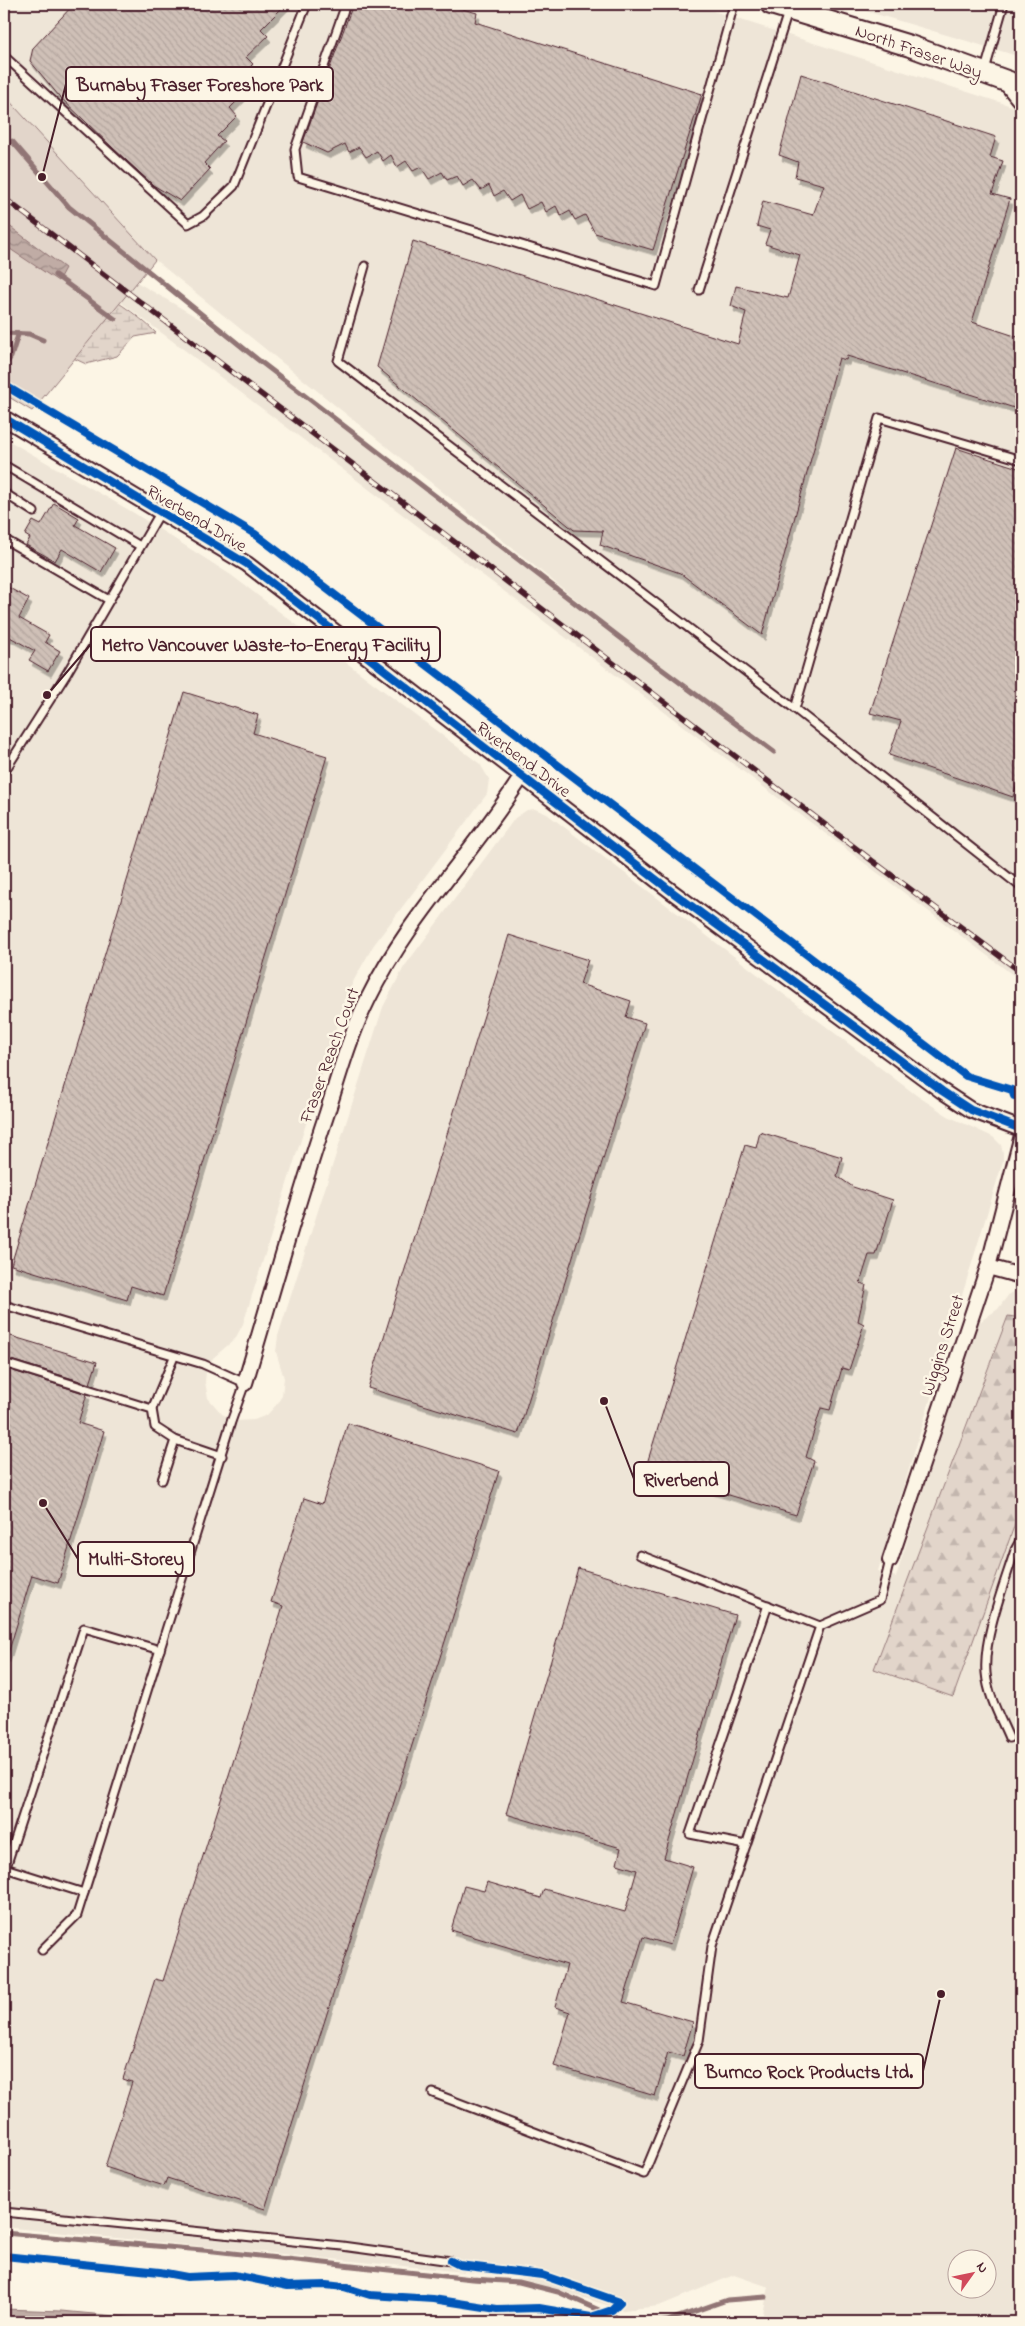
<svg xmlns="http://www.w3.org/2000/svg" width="1025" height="2326" font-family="'Indie Flower',sans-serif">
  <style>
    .built { fill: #eee5d7; fill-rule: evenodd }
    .forest { fill: url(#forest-firs); stroke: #967a7a }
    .wetland { fill: url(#wetland-marsh); stroke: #967a7a }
    .park { fill: #e2d5ca; stroke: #967a7a }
    .water { fill: url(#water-waves); stroke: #917474 }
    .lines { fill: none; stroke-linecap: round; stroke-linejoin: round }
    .stream { stroke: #917474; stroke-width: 5 }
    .building { fill: url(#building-back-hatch); stroke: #4a1f2b; filter: url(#shadow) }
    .lane-casing { stroke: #4a1f2b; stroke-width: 11 }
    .street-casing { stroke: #4a1f2b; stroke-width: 18 }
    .secondary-casing { stroke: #4a1f2b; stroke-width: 24 }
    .lane { stroke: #fcf5e5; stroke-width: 7 }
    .street { stroke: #fcf5e5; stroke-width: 14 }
    .secondary { stroke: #fcf5e5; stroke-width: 20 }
    .rail-casing { stroke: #4a1f2b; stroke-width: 5.5 }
    .rail { stroke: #fcf5e5; stroke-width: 4; stroke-dasharray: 11; stroke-linecap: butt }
    .cycleway-casing { stroke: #fcf5e5; stroke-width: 11 }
    .cycleway { stroke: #0057b8; stroke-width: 8 }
    .labels { text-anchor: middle; stroke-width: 5; stroke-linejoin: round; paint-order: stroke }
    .street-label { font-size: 18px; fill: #4a1f2b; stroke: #fcf5e5 }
    .leader { fill: none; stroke: #4a1f2b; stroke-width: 2 }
    .callout-dot { fill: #4a1f2b; stroke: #fcf5e5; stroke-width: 2 }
    .callout { fill: #fcf5e5; stroke: #4a1f2b; stroke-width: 2 }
    .callout-label { font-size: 19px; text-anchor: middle; font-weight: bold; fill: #4a1f2b }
  </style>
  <defs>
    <pattern id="forest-firs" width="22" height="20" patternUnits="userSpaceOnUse" patternTransform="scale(1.25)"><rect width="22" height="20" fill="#e2d5ca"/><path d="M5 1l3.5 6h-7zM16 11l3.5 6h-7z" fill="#c3b6ae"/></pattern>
    <pattern id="wetland-marsh" width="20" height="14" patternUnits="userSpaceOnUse" patternTransform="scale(1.25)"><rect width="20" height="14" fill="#e2d5ca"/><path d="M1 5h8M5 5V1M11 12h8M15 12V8" fill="none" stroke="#c3b6ae"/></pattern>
    <pattern id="water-waves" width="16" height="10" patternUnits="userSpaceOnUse" patternTransform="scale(1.25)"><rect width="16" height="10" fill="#c0aca5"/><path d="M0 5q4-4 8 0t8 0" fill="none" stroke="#9e8b87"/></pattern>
    <pattern id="building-back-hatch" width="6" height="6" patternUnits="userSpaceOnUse" patternTransform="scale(1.25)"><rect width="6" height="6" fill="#cfc0b7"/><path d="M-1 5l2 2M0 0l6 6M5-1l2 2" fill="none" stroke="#b3a59e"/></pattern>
    <filter id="shadow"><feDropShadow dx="3" dy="5.5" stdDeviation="0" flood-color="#0004"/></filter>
  </defs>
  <rect width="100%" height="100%" fill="#fcf5e5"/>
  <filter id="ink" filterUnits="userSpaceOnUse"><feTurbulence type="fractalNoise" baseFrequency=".02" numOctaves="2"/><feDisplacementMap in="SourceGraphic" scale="10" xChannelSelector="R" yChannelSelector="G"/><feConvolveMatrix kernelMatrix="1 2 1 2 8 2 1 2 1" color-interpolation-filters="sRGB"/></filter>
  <g filter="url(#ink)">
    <!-- built -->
    <g class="built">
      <path d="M4,4H691L1021,109V981L4,214L104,263L210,325L713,710L155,260L4,95Z"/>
      <path d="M842,4H1021V57Z"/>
      <path d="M4,438L134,513L231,575L480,764L489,779L487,794L373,946L354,980L344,1003L243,1324L235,1339L213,1358L206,1372L205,1382L208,1398L222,1414L235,1421L254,1420L267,1415L278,1403L282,1395L284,1378L276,1352L278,1336L383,1007L404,967L515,818L527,810L535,809L547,814L916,1095L948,1116L993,1137L1001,1145L1003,1154V1161L878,1571L896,1577L974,1326L998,1309L1009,1294L1013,1292L1021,1293V2322H761L769,2287L734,2275L659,2306L623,2310L515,2277L4,2227ZM958,2258H988V2288H958Z"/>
      <path d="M1021,1214V1249L1017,1235Z"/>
    </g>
    <!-- forest -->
    <path class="forest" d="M1008,1316L1021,1318V1507L953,1697L874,1669Z"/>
    <!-- wetland -->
    <path class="wetland" d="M4,245C54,269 117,293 156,333L135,337L117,356L86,364L56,350Z"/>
    <!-- park -->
    <path class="park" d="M4,95L155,260L32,411L4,394Z"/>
    <!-- water -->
    <g class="water">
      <path d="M4,222L65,268L58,281L4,245Z"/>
      <path d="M4,2309L61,2311L181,2322H4Z"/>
    </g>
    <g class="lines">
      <!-- stream -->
      <g class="stream">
        <path d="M4,146L12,141L69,207L257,359L648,659L774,752"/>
        <path d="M55,275L115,319"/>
        <path d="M4,333L29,334L43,340"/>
        <path d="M4,366L11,357L18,335"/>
        <path d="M4,2233L214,2251L472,2279L519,2282L558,2292L599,2310"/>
        <path d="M612,2315L621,2320L638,2322"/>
        <path d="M657,2322L667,2321L727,2300L766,2297"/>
      </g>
    </g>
    <!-- building -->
    <g class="building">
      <path d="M74,4H286L261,29L268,36L246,57L253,64L238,79L249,89L230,108L237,116L217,136L224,141L204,163L210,169L180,201L153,185L113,148L59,96L30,61L33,48Z"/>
      <path d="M353,4H445L477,13L475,22L702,94L653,250L595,233L585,215L575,220L570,211L561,216L556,206L546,212L541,202L527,209L520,195L510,201L503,191L494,196L489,185L481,190L473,180L463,186L457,176L447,180L442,172L429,179L421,167L413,171L406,161L397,167L391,155L383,161L377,151L366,157L359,147L349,152L345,144L327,153L303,142Z"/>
      <path d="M801,74L996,137L990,157L1003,161L992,194L1010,199L972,322L1021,338V410L847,356L846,360L839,358L762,635L680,573L600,545L603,531L574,530L377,367L413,241L738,344L746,312L731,306L736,286L788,298L800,255L765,244L770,230L757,226L763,201L813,215L824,185L795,177L798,162L779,155Z"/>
      <path d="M956,448L1021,469V770L1013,797L889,755L901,721L870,713Z"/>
      <path d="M54,503L79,518L75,525L115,548L101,572L62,549L55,561L26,545L30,538L25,535L33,521L41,525Z"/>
      <path d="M4,585L29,599L19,618L49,635L45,642L60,651L48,671L29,660L35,651L8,636L4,644Z"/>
      <path d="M184,692L258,715L253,733L327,756L163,1296L131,1286L127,1300L11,1265Z"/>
      <path d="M509,935L588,960L580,984L631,1001L626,1017L645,1023L518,1434L368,1388Z"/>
      <path d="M760,1132L842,1157L837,1176L853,1187L893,1200L876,1255H869L860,1283L866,1285L858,1321L864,1324L849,1370L842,1368L830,1410L821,1408L806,1457L814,1461L796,1515L645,1470L745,1145L756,1148Z"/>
      <path d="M4,1334L97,1362L90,1384L4,1358Z"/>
      <path d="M4,1368L87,1394L78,1423L104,1431L58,1583L32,1575L7,1657L4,1656Z"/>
      <path d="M348,1423L499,1471L265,2209L167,2178L164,2186L105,2167L132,2082L123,2079L155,1979L163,1981L283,1606L271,1602L304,1498L322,1504Z"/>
      <path d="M578,1568L735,1615L664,1858L693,1867L670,1945L643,1937L623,2002L693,2022L683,2056L668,2052L655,2096L554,2066L570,2012L555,2007L567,1965L451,1930L464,1886L484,1891L487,1882L541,1898L544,1889L625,1912L637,1870L617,1864L621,1848L506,1814Z"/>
    </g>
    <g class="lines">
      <!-- lane casing -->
      <g class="lane-casing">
        <g id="lane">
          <path d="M346,4L295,149L298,177L656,286L734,4"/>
          <path d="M4,56L188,224L203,216L234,186L307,4"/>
          <path d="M985,70L1004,4"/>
          <path d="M365,266L338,361L795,709"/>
          <path d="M699,290L788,12"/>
          <path d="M1021,460L879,418L795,709L1021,887"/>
          <path d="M4,465L140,546"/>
          <path d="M4,493L34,512"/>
          <path d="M4,539L109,600"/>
          <path d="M4,772L67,673L160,513"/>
          <path d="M4,1305L203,1364L245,1383L231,1422L77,1915L42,1950"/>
          <path d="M174,1357L152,1409L155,1427L175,1440L222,1456"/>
          <path d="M4,1363L152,1409"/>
          <path d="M162,1480L175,1440"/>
          <path d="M640,1555L820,1626L880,1600L890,1560"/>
          <path d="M1009,1738C1000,1717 988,1696 986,1673C983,1637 1004,1585 1015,1550L1021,1539"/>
          <path d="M746,1845L690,1834L768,1605"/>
          <path d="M5,1868L84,1893"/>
          <path d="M4,1873L84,1628L160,1650"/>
          <path d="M433,2093L644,2174L699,2041L712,1946L820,1626"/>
          <path d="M4,2212L342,2246L451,2261"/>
        </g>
      </g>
      <!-- street casing -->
      <g class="street-casing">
        <g id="street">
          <path d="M4,418L247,564L671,891L942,1091L971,1110L1021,1129"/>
          <path d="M988,1267L1021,1276"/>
          <path d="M245,1383C272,1293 297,1202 327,1113C339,1075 350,1035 368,999C408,917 474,852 522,776"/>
          <path d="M890,1560L988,1267L1021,1139"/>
        </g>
      </g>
      <!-- secondary casing -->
      <g class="secondary-casing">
        <path id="secondary" d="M771,4L910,46L1009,82L1021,97"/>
      </g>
      <!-- lane -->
      <use href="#lane" class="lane"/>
      <!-- street -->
      <use href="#street" class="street"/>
      <!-- secondary -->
      <use href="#secondary" class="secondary"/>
      <!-- rail casing -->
      <g class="rail-casing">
        <path id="rail" d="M4,198L870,859L1021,972"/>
      </g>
      <!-- rail -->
      <use href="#rail" class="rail"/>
      <!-- cycleway casing -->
      <g class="cycleway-casing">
        <g id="cycleway">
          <path d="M4,385L255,534L966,1076L1012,1090L1014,1096L1021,1098"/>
          <path d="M4,418L247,564L671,891L942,1091L971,1110L1021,1129"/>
          <path d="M4,2256L160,2272L187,2277L234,2275L288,2286L326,2285L344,2287L370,2295L433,2299L497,2309L539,2308L591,2317L612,2310L620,2302L542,2275L459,2265L451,2261"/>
        </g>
      </g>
      <!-- cycleway -->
      <use href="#cycleway" class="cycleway"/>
    </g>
  </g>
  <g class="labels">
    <!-- street labels -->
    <g class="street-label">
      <text transform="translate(919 51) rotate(19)" y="6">North Fraser Way</text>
      <text transform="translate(197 518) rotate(31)" y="6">Riverbend Drive</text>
      <text transform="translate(524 759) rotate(37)" y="6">Riverbend Drive</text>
      <text transform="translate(329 1055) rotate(-70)" y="6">Fraser Reach Court</text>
      <text transform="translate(942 1345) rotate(-72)" y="6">Wiggins Street</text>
    </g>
  </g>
  <!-- callouts -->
  <path class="leader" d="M42 177L66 84M47 695L91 644M604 1401L634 1479M43 1503L78 1559M941 1994L923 2071"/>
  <g class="callout-dot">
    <circle cx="42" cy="177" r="5"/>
    <circle cx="47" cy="695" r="5"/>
    <circle cx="604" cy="1401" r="5"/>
    <circle cx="43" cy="1503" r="5"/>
    <circle cx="941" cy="1994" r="5"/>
  </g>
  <g class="callout">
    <rect x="66" y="67" width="267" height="34" rx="5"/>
    <rect x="91" y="627" width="349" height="34" rx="5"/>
    <rect x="634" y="1462" width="95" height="34" rx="5"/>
    <rect x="78" y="1542" width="116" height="34" rx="5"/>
    <rect x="695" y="2054" width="228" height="34" rx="5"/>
  </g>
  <g class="callout-label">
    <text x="200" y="91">Burnaby Fraser Foreshore Park</text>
    <text x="266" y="651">Metro Vancouver Waste-to-Energy Facility</text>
    <text x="681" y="1486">Riverbend</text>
    <text x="136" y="1565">Multi-Storey</text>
    <text x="809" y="2078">Burnco Rock Products Ltd.</text>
  </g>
  <!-- margin -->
  <rect width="1025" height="2326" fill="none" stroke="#fcf5e5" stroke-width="20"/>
  <rect x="10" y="10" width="1005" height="2306" fill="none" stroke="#4a1f2b" stroke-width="2" filter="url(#ink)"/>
  <!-- north arrow -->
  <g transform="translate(972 2274) rotate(57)"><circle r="24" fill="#fcf5e5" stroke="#b59f9b"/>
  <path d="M0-4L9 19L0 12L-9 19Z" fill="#d1495b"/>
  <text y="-8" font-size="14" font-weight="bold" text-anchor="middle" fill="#4a1f2b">N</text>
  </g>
</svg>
